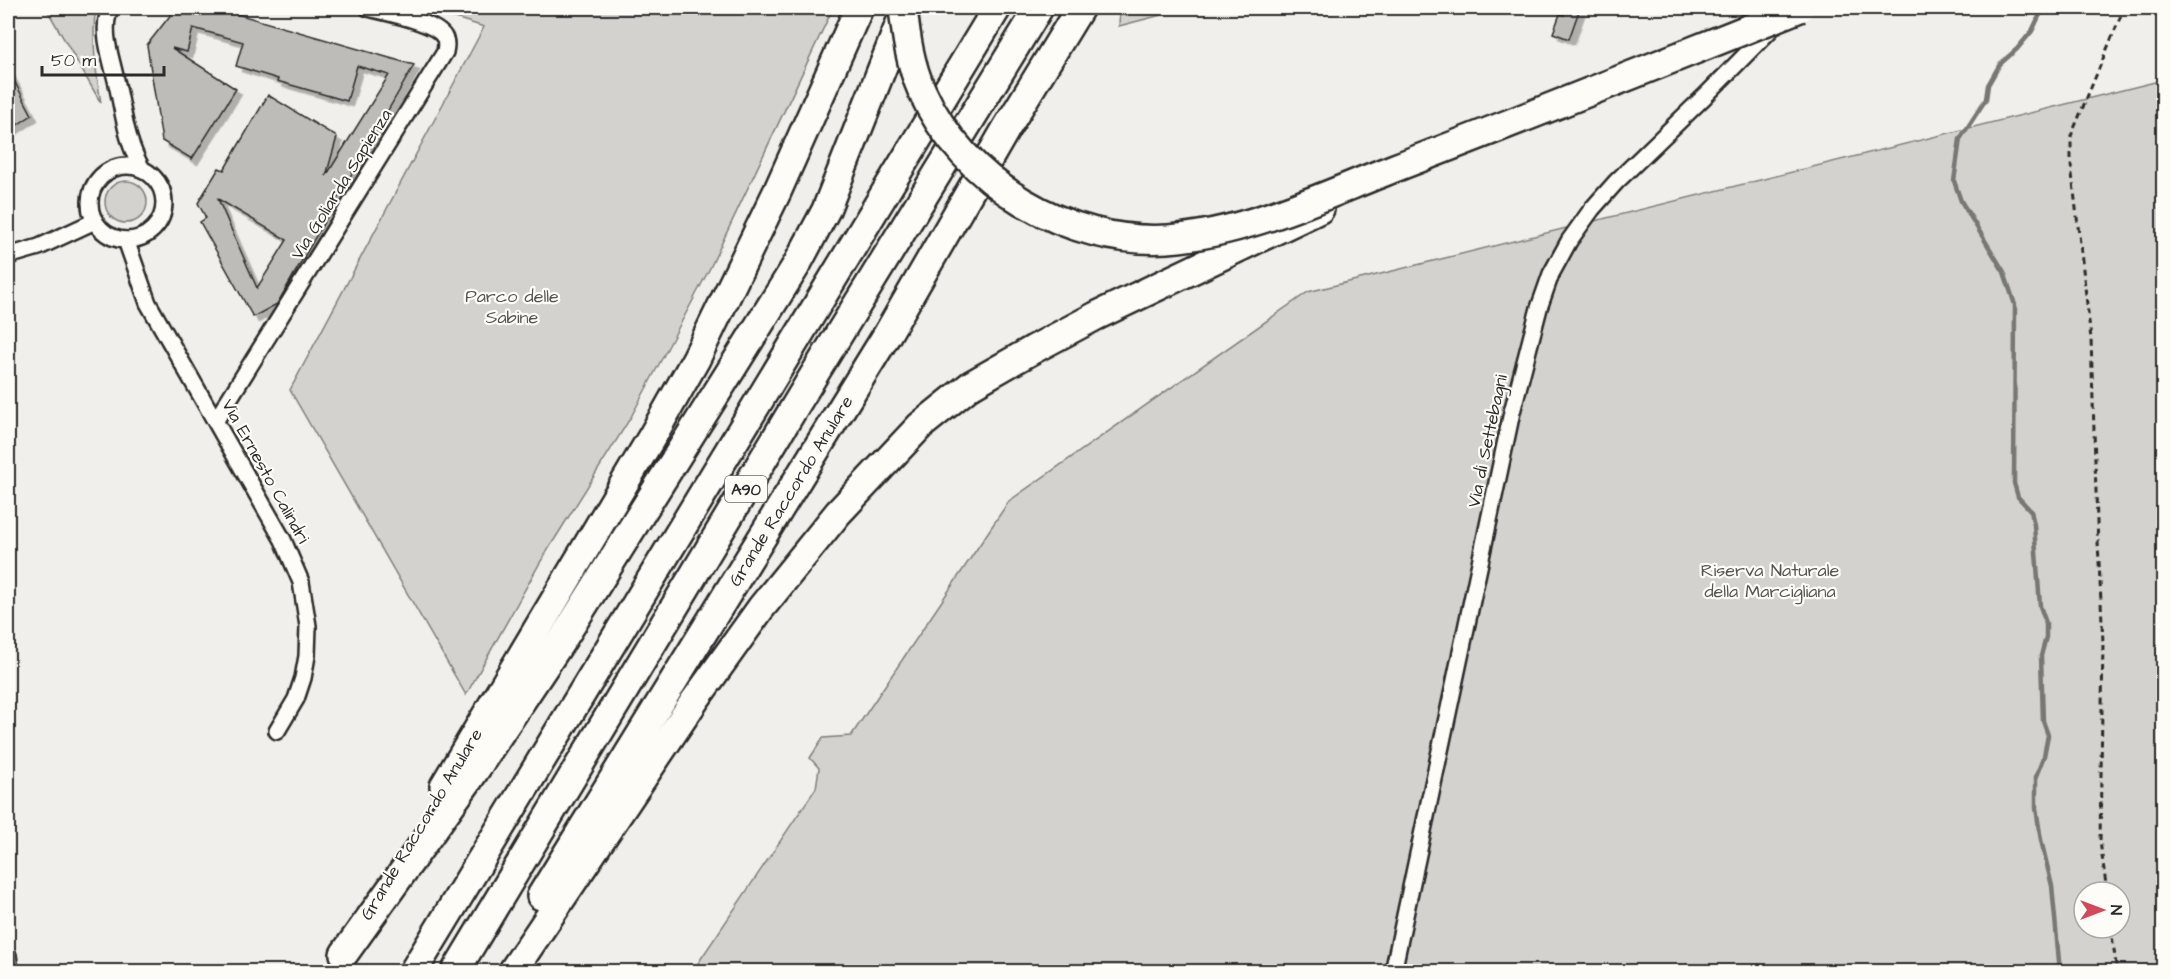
<svg xmlns="http://www.w3.org/2000/svg" width="2171" height="979" font-family="'Architects Daughter',sans-serif">
  <style>
    .green { fill: #d3d2cf; stroke: #7f7e7d; stroke-width: 1.5; fill-rule: evenodd }
    .lines { fill: none; stroke-linecap: round; stroke-linejoin: round }
    .stream { stroke: #777775; stroke-width: 4.5 }
    .building { fill: #bdbcb8; stroke: #2b2b2b; stroke-width: 1.5; fill-rule: evenodd; filter: url(#shadow) }
    .street-casing { stroke: #2b2b2b; stroke-width: 20 }
    .highway-casing { stroke: #2b2b2b; stroke-width: 32 }
    .path { stroke: #2b2b2b; stroke-width: 3; stroke-dasharray: 6 4.5; stroke-linecap: butt }
    .street { stroke: #fdfcf7; stroke-width: 15 }
    .highway { stroke: #fdfcf7; stroke-width: 27 }
    .highway-bridge-casing { stroke: #2b2b2b; stroke-width: 32; stroke-linecap: butt }
    .highway-bridge { stroke: #fdfcf7; stroke-width: 27 }
    .labels { text-anchor: middle; stroke-width: 4.5; stroke-linejoin: round; paint-order: stroke }
    .shield { fill: #fdfcf7; stroke: #6a6a68; stroke-width: 1.5 }
    .shield-label { font-size: 16px; font-weight: bold; fill: #2b2b2b }
    .street-label { font-size: 18px; fill: #2b2b2b; stroke: #fdfcf7 }
    .park-label { font-size: 18px; fill: #555554; stroke: #fdfcf7 }
  </style>
  <defs>
    <filter id="shadow"><feDropShadow dx="5.5" dy="5.5" stdDeviation="0" flood-color="#0004"/></filter>
  </defs>
  <rect width="100%" height="100%" fill="#f0efeb"/>
  <filter id="ink" filterUnits="userSpaceOnUse"><feTurbulence type="fractalNoise" baseFrequency=".0167" numOctaves="2"/><feDisplacementMap in="SourceGraphic" scale="12" xChannelSelector="R" yChannelSelector="G"/><feConvolveMatrix kernelMatrix="1 2 1 2 8 2 1 2 1" color-interpolation-filters="sRGB"/></filter>
  <g filter="url(#ink)">
    <!-- green -->
    <g class="green">
      <path d="M46,8H96C91,39 96,72 101,103Z"/>
      <path d="M424,8H833L710,268L631,417L541,561L466,695L290,390L484,27Z"/>
      <path d="M1120,8H1183L1165,14L1119,26Z"/>
      <path d="M2163,80V971L692,972L816,788L819,768L810,758L823,738L851,736L1009,501L1308,292ZM2084,892H2120V928H2084Z"/>
      <circle cx="126" cy="202" r="21"/>
    </g>
    <g class="lines">
      <!-- stream -->
      <path class="stream" d="M2043,8L2032,31L2017,49L2000,64L1988,85L1986,99L1960,139L1954,181L1961,201L2004,272L2015,305L2014,483L2018,497L2031,511L2034,525L2040,606L2046,623V637L2041,656L2043,721L2048,735L2044,756L2036,776V808L2041,840L2052,886L2060,972"/>
    </g>
    <!-- building -->
    <g class="building">
      <path d="M176,8H216L414,65L277,304L253,317L200,222L206,218L198,203L219,168L224,170L268,95L337,137L326,176L389,75L357,66L347,101L277,81L278,79L236,66L243,42L193,28L187,52L172,48L236,89L192,159L162,141L147,45ZM218,199L287,240L257,288Z"/>
      <path d="M1566,8H1580L1569,39L1553,33L1560,14L1564,15Z"/>
      <path d="M8,69L32,115L8,131Z"/>
    </g>
    <g class="lines">
      <!-- street casing -->
      <g class="street-casing">
        <g id="street">
          <path d="M110,8C101,31 110,53 115,76C124,110 124,137 142,169"/>
          <circle cx="127" cy="203" r="37"/>
          <path d="M126,240L148,303L283,540L301,582L308,626L307,656L303,678L296,699L277,731"/>
          <path d="M8,256L39,247L95,221"/>
          <path d="M216,420L445,52C446,47 447,42 444,37C436,22 385,12 368,8"/>
          <path d="M8,955L10,972"/>
          <path d="M1393,972L1512,412L1539,308L1551,274L1569,241L1592,209L1616,182L1705,96L1778,22"/>
        </g>
      </g>
      <!-- highway casing -->
      <g class="highway-casing">
        <g id="highway">
          <path d="M444,786L653,435L696,359L777,192L859,8"/>
          <path id="s1" d="M541,896L888,333L1006,129L1080,8"/>
          <path d="M344,954L468,781L564,637L796,266L826,210L906,8"/>
          <path d="M413,972L997,8"/>
          <path d="M455,972L809,383L1039,8"/>
          <path d="M512,972L695,700L761,608L838,513L920,426L971,385L1034,349L1096,316L1320,209"/>
        </g>
      </g>
      <!-- path -->
      <g class="path">
        <path d="M2107,892L2100,841L2103,642L2097,522L2091,339L2071,165V136L2124,8"/>
        <path d="M2111,928L2117,972"/>
      </g>
      <!-- street -->
      <use href="#street" class="street"/>
      <!-- highway -->
      <use href="#highway" class="highway"/>
      <!-- highway-bridge casing -->
      <g class="highway-bridge-casing">
        <path id="highway-bridge" d="M903,8C906,36 910,64 922,91C963,183 1067,245 1168,239C1246,233 1320,197 1392,169C1528,117 1664,62 1800,8"/>
      </g>
      <!-- highway-bridge -->
      <use href="#highway-bridge" class="highway-bridge"/>
    </g>
  </g>
  <g class="labels">
    <!-- shield labels -->
    <rect class="shield" x="725" y="476" width="42" height="26" rx="4.5"/>
    <g class="shield-label">
      <text x="746" y="495">A90</text>
    </g>
    <!-- street labels -->
    <g class="street-label">
      <text transform="translate(341 184) rotate(-58)" y="6">Via Goliarda Sapienza</text>
      <text transform="translate(1487 441) rotate(-78)" y="6">Via di Settebagni</text>
      <text transform="translate(266 471) rotate(61)" y="6">Via Ernesto Calindri</text>
      <text dy="6" stroke="none"><textPath href="#s1" startOffset="476">Grande Raccordo Anulare</textPath></text>
      <text transform="translate(421 824) rotate(-59)" y="6">Grande Raccordo Anulare</text>
    </g>
    <!-- park labels -->
    <g class="park-label">
      <text x="512" y="302">Parco delle<tspan x="512" dy="21">Sabine</tspan></text>
      <text x="1770" y="576">Riserva Naturale<tspan x="1770" dy="21">della Marcigliana</tspan></text>
    </g>
  </g>
  <!-- margin -->
  <rect width="2171" height="979" fill="none" stroke="#fdfcf7" stroke-width="30"/>
  <rect x="15" y="15" width="2141" height="949" fill="none" stroke="#2b2b2b" stroke-width="2" filter="url(#ink)"/>
  <!-- north arrow -->
  <g transform="translate(2102 910) rotate(90)"><circle r="28" fill="#fdfcf7" stroke="#a9a8a5" stroke-width="1.5"/>
  <path d="M0-4.5L10 22L0 15L-10 22Z" fill="#d1495b"/>
  <text y="-9" font-size="16" font-weight="bold" text-anchor="middle" fill="#2b2b2b">N</text>
  </g>
  <!-- scale -->
  <path d="M42 66v9h122v-9" fill="none" stroke="#2b2b2b" stroke-width="3"/>
  <text x="51" y="66" font-size="18" fill="#2b2b2b" stroke="#fdfcf7" stroke-width="4.5" paint-order="stroke">50 m</text>
</svg>
